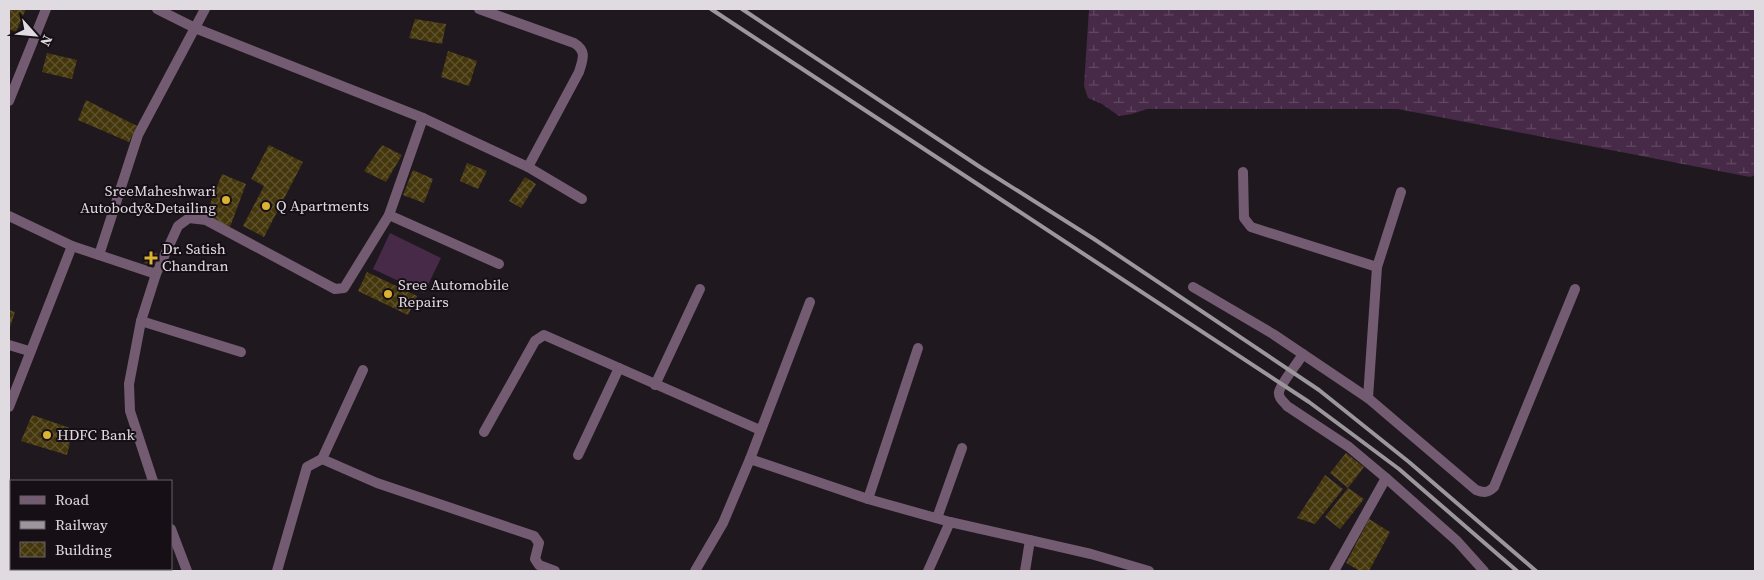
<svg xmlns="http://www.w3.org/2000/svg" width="1764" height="580" font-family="'Source Serif 4',serif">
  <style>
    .wetland { fill: url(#wetland-marsh) }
    .pitch { fill: #472a47 }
    .building { fill: url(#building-cross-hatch) }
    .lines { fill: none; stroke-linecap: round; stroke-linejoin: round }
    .minor { stroke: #735b72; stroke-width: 10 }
    .rail { stroke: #9c979c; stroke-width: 4 }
    .poi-dot { fill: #dbb233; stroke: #160f16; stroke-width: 2 }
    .labels { text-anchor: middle; stroke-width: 4; stroke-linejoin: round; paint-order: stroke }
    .poi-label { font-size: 15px; fill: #e0dbe0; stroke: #160f16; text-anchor: start }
  </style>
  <defs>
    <pattern id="wetland-marsh" width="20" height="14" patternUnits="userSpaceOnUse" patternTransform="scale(1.25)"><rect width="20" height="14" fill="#472a47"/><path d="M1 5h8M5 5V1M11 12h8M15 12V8" fill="none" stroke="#614861"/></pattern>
    <pattern id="building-cross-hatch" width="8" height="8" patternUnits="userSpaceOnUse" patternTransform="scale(1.25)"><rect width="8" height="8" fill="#45370c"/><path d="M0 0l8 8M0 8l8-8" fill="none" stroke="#60532f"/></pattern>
  </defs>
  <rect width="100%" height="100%" fill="#1f181f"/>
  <!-- wetland -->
  <path class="wetland" d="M1089,9H1755V175L1750,177L1398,109H1147L1132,114L1119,116L1102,104L1088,98L1084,86Z"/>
  <!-- pitch -->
  <path class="pitch" d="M390,233L441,258L424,293L373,269Z"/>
  <!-- building -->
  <g class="building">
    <path d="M9,9H26L16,32L9,29Z"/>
    <path d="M415,19L446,24L442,44L409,38Z"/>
    <path d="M448,51L477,61L469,86L441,77Z"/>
    <path d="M47,53L77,60L72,79L42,72Z"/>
    <path d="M86,100L137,126L129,142L78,120Z"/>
    <path d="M269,145L303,162L264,237L243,226L264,186L251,179Z"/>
    <path d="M382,145L402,155L386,182L364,171Z"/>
    <path d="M467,163L487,171L478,189L460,181Z"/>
    <path d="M413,170L433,179L424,203L403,195Z"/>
    <path d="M222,174L246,184L230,227L205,217Z"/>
    <path d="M525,177L536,184L521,208L509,201Z"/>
    <path d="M151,252L158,254L154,265L144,263Z"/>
    <path d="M367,272L417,296L408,315L358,291Z"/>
    <path d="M9,310L15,312L9,330Z"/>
    <path d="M32,415L73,429L67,455L21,441Z"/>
    <path d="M1346,453L1364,467L1348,488L1330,473Z"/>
    <path d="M1325,475L1343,489L1315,524L1297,518Z"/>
    <path d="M1348,488L1364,499L1340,529L1325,517Z"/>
    <path d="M1369,519L1390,532L1369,571H1360L1346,563Z"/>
  </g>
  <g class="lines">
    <!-- minor -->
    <g class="minor">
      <path d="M157,9L195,28L423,118"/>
      <path d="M9,101L46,9"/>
      <path d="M528,167L582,199"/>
      <path d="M1243,172L1244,218L1251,227L1377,267L1401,192"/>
      <path d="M389,215L499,264"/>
      <path d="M9,216L72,246"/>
      <path d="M99,255L138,135L205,9"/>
      <path d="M1193,287L1273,334L1368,398L1377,267"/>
      <path d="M141,321L241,352"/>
      <path d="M9,345L29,351"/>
      <path d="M1303,354C1298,363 1281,383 1279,392C1278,398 1284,402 1287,406L1349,447L1386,478L1457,541L1484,571"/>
      <path d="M363,370L322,459L377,483L534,536L539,543L535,559L539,565L555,571"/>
      <path d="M655,385L700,289"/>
      <path d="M1368,398L1476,490C1484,493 1488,493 1494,487L1575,289"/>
      <path d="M9,407L72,246L156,274"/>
      <path d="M484,432L535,341L544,335L760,430"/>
      <path d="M578,455L619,368"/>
      <path d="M750,459L810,302"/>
      <path d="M153,481L130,411L129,384L141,321L156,274L178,226L189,218L206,220L335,289L344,288L389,215L423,118L528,167L579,72C583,59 587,51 574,43L479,9"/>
      <path d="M868,499L918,348"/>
      <path d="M937,518L962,448"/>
      <path d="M950,522L1091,554L1149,571"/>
      <path d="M171,529L187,571"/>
      <path d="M277,571L307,467L322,459"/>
      <path d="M695,571L723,523L750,459L868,499L950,522L928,571"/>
      <path d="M1025,571L1030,540"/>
      <path d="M1334,571L1386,478"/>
    </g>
    <!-- rail -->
    <g class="rail">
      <path d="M711,9L1309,402L1399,469L1517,571"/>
      <path d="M742,9L980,167L1094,239L1319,390L1409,462L1536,571"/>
    </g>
  </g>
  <!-- markers -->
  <g class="poi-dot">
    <circle cx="226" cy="200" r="5"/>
    <circle cx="266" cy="206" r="5"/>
    <path d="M148.5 250.5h5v5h5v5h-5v5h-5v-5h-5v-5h5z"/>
    <circle cx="388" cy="294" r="5"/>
    <circle cx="47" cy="435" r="5"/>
  </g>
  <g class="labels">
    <!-- poi labels -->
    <g class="poi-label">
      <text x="216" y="196" text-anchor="end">SreeMaheshwari<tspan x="216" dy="17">Autobody&amp;Detailing</tspan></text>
      <text x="276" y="211">Q Apartments</text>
      <text x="162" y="254">Dr. Satish<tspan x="162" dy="17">Chandran</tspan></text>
      <text x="398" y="290">Sree Automobile<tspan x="398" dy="17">Repairs</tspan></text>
      <text x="57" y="440">HDFC Bank</text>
    </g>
  </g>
  <!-- border -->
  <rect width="1764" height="580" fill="none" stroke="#e0dbe0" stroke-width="20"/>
  <!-- legend -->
  <rect x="10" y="480" width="162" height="90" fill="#160f16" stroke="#676167"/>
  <rect x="20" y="496" width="25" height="8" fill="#735b72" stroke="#676167"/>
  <text x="55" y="505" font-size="15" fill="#e0dbe0">Road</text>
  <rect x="20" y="521" width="25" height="8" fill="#9c979c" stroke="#676167"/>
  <text x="55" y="530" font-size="15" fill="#e0dbe0">Railway</text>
  <rect x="20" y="542" width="25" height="15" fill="url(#building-cross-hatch)" stroke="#676167"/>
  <text x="55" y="555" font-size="15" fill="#e0dbe0">Building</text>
  <!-- north arrow -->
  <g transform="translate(35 35) rotate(117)" stroke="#160f16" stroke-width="4" paint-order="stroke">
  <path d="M0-4L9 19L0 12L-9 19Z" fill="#e0dbe0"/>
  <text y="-8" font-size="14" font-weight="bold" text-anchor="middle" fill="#e0dbe0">N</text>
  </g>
</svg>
